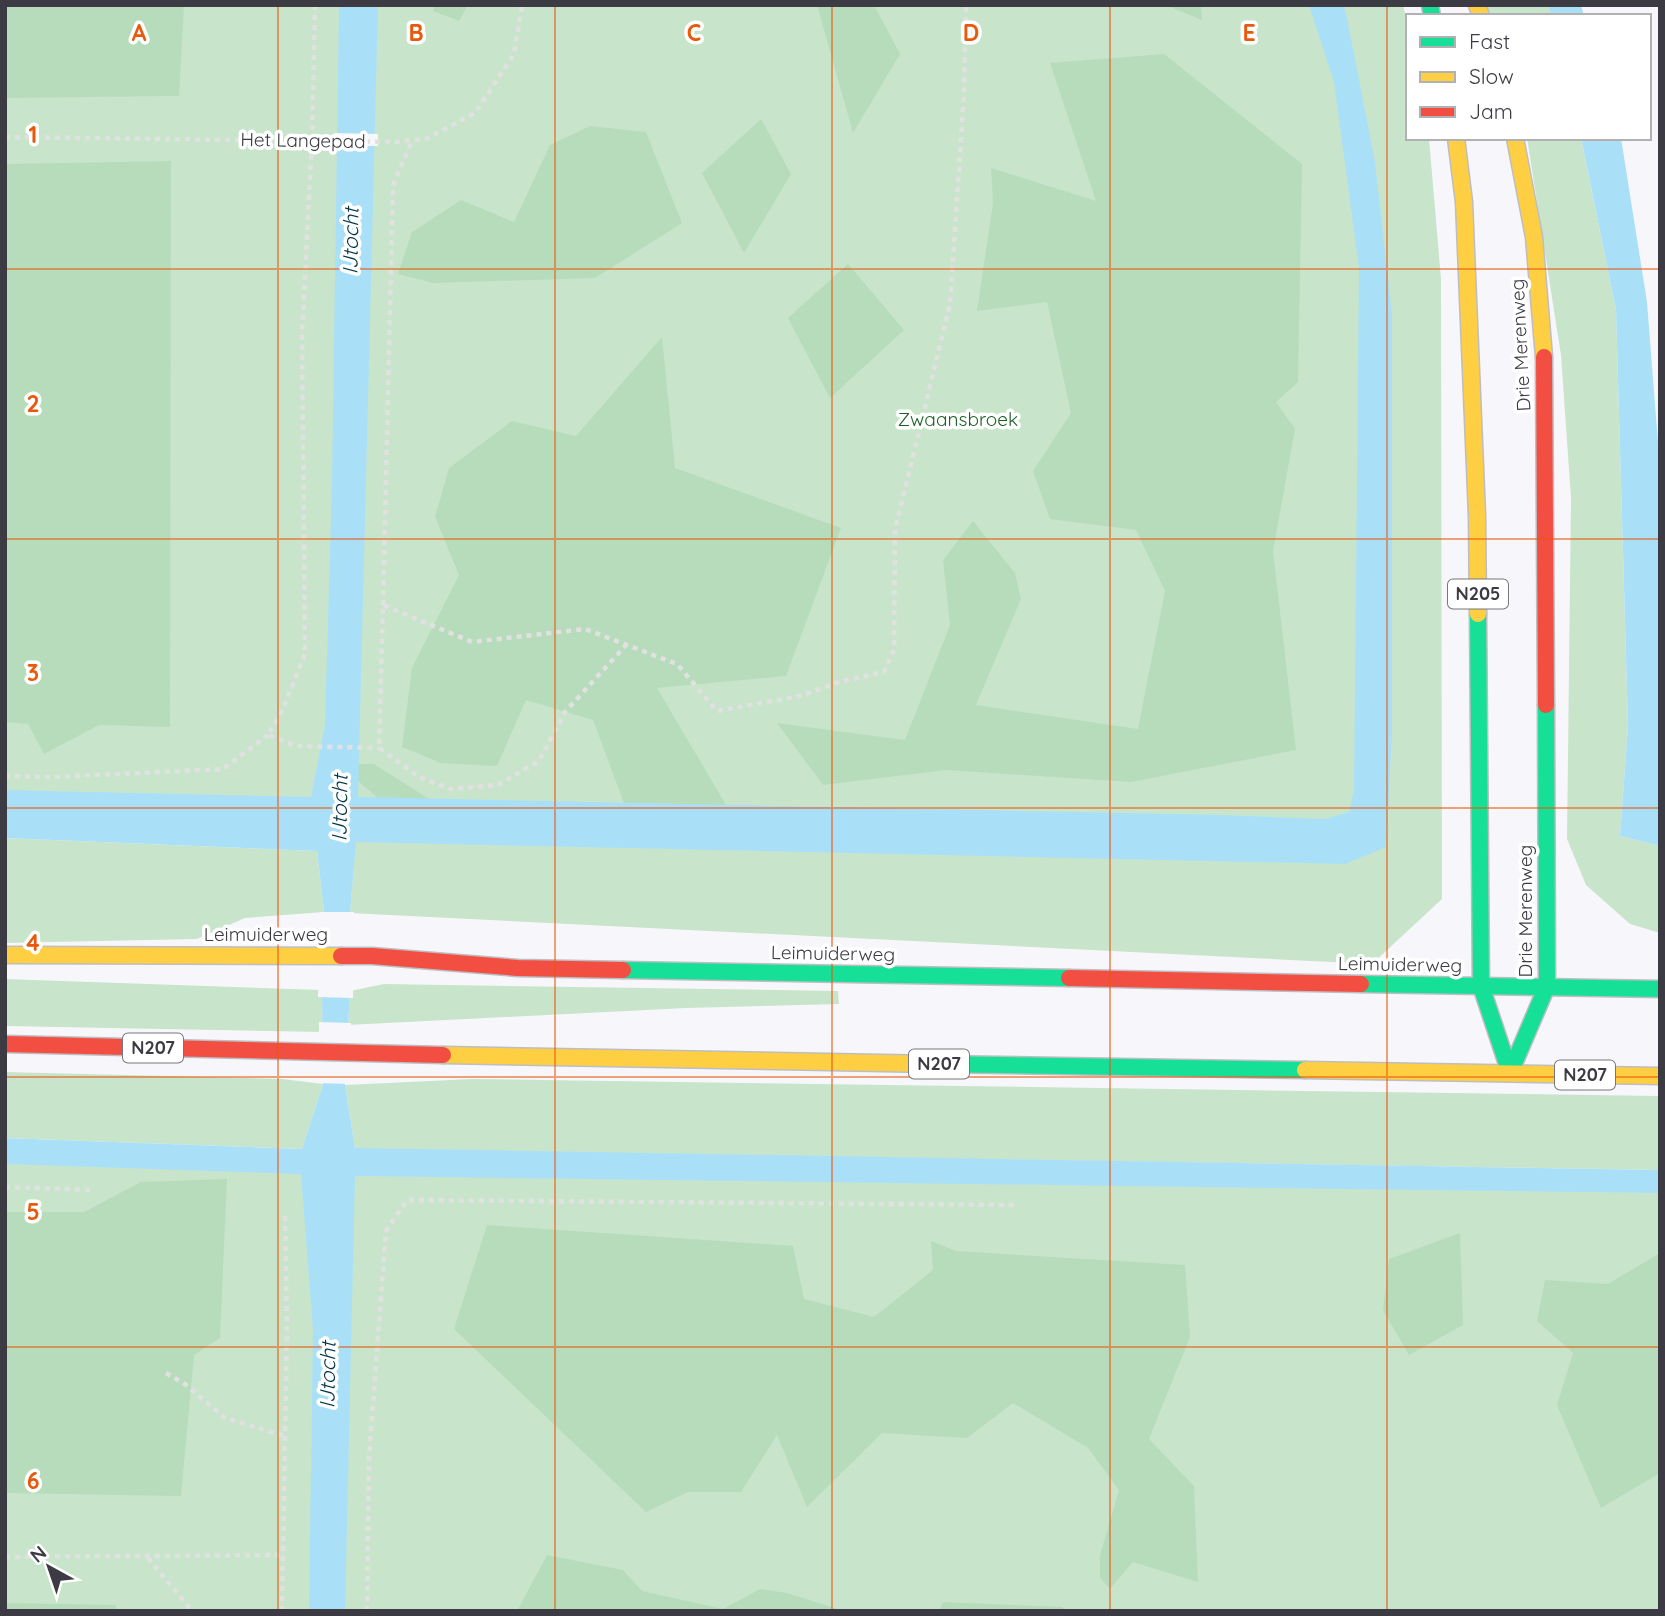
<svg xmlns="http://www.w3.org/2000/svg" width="1665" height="1616" font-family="Quicksand,sans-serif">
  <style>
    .green { fill: #c8e5cb }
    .forest { fill: #b7dcbb }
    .water { fill: #a9e0f8 }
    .pier { fill: #f7f7fb }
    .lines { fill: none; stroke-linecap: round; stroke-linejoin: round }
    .fast-casing { stroke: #bebdc2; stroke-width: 19 }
    .slow-casing { stroke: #bebdc2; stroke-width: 19 }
    .jam-casing { stroke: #bebdc2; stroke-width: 19 }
    .path { stroke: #e1e1e2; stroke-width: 4.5; stroke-dasharray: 5 5; stroke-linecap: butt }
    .fast { stroke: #16e098; stroke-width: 16 }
    .slow { stroke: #ffcf43; stroke-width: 16 }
    .jam { stroke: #f24e42; stroke-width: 16 }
    .grid { fill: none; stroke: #e8590c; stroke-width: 2; stroke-opacity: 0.55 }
    .labels { text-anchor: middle; stroke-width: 7; stroke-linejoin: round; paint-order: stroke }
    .shield { fill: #fff; stroke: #76767b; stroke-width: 2 }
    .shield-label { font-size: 18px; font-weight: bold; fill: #3c3b43 }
    .street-label { font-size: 19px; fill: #3c3b43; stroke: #fff }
    .park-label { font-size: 19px; fill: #1c6025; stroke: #fff }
    .water-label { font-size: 21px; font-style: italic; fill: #023445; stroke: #fff }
    .grid-label { font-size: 23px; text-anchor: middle; font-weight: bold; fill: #e8590c; stroke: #fff; stroke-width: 7; stroke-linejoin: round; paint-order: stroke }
  </style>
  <rect width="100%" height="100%" fill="#f7f7fb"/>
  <!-- green -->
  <g class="green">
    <path d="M5,5H1403L1408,26V138H1429L1441,279L1442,899L1372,964L350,913L357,821L5,813Z"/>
    <path d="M1487,5H1548L1551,16H1490Z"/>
    <path d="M1527,138H1581L1616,310L1628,726L1620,836L1660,846V933L1630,924L1586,885L1567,839L1571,498L1561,355Z"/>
    <path d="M5,838L317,851L324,912L245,918L197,939L5,943Z"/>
    <path d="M5,979L322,990L323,1032L5,1026Z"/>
    <path d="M384,984L838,991L839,1004L686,1008L348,1025L350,991Z"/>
    <path d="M5,1072L283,1079L323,1084L302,1149L5,1138Z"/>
    <path d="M473,1079L1660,1096V1170L355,1149L345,1085Z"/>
    <path d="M5,1151L1660,1186V1611H5Z"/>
  </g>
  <!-- forest -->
  <g class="forest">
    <path d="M5,5H184L179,96L5,98Z"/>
    <path d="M435,5H468L459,21L433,11Z"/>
    <path d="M817,5H874L900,54L853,133Z"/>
    <path d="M1165,5H1201L1202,20Z"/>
    <path d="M1164,54L1302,164L1298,382L1276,402L1295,429L1273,551L1296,750L1131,782L946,770L823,785L777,723L905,740L950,625L943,560L973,521L1015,573L1021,599L976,705L1138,729L1165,591L1136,530L1050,519L1033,471L1071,413L1047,302L977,311L993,203L991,168L1096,201L1050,63Z"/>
    <path d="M761,119L791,174L744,253L702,173Z"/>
    <path d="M590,126L646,132L682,223L595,278L433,283L398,274L412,232L461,200L514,222L550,145Z"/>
    <path d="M171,161L170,727L99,725L44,754L28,724L5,722V164Z"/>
    <path d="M848,264L904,330L830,398L788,318Z"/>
    <path d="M662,337L675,468L841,528L786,676L657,688L726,805L624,803L593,720L526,700L497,766L441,763L402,747L412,668L459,575L435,517L449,468L512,421L576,436Z"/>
    <path d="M358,764H374L429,799L378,798L358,781Z"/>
    <path d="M227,1179L220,1338L194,1355L181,1496L5,1493V1212H84L141,1182Z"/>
    <path d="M487,1225L793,1246L804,1299L874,1317L933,1270L931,1241L956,1251L1185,1265L1190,1337L1149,1439L1194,1486L1198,1582L1133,1562L1110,1589L1100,1578V1555L1119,1490L1088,1448L1013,1403L967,1438L882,1433L807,1507L777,1435L741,1492H688L646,1512L454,1329Z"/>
    <path d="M1460,1233L1463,1325L1409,1355L1383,1310L1389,1259Z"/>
    <path d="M1660,1253V1473L1601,1508L1557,1405L1573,1353L1537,1321L1545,1280L1608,1284Z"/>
    <path d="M547,1555L623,1570L642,1591L723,1609L760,1589L787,1593L844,1611H517Z"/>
    <path d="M943,1602L1062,1607L1067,1611H939Z"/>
    <path d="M5,1603L115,1605L118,1611H5Z"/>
  </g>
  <!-- water -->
  <g class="water">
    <path d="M339,5H378L358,797L1221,815L1325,819L1349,812L1354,790L1359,268L1334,82L1309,5H1343L1346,13L1375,162L1392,313V733L1386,847L1345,864L356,842L350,913V991L345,1085L355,1148L1660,1170V1193L355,1176L345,1611H309L313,1329L301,1174L5,1164V1138L302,1149L323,1084L322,990L324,912L317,851L5,838V790L311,797L325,725L332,480Z"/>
    <path d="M1548,5H1581L1584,16H1551Z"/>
    <path d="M1581,138H1621L1647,302L1660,468V846L1620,836L1628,726L1616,310Z"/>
  </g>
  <!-- pier -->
  <g class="pier">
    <path d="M334,133L378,134V146H334Z"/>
    <path d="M320,912H354L353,998L318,997Z"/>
    <path d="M319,1022L351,1023L349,1084L319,1083Z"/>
  </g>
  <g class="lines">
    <!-- fast casing -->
    <g class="fast-casing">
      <g id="fast">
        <path d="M1430,5L1432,16"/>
        <path d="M1478,614L1481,986L1510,1073"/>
        <path d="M623,970L1069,978"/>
        <path d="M1361,984L1660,989"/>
        <path d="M935,1064L1305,1070"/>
        <path d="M1510,1073L1547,986L1546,705"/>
      </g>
    </g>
    <!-- slow casing -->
    <g class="slow-casing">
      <g id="slow">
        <path d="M1477,5L1481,16"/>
        <path d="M1456,138L1464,202L1477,515L1478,614"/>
        <path d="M1515,138L1534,237L1544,357"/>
        <path d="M5,955L341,956"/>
        <path d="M443,1055L935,1064"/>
        <path d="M1305,1070L1660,1076"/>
      </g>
    </g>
    <!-- jam casing -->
    <g class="jam-casing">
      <g id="jam">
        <path d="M1544,357L1546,705"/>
        <path d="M341,956H372L518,968L623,970"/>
        <path d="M1069,978L1361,984"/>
        <path d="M5,1044L443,1055"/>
      </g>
    </g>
    <!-- path -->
    <g class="path">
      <path d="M315,5L312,140L302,334L305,654L283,709L268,735L296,746L379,748"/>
      <path d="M5,137L400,142L428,138L475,113L514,54L522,5"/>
      <path d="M383,605L393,185L412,141"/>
      <path d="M627,644L565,712L539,761L498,785L451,789L421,778L379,748L383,605L472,642L585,629L677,664L717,711L800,696L839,682L884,672L894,650L895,530L950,304L964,94L966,5"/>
      <path d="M5,776L55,777L223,769L268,735"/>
      <path d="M5,1187L91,1190"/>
      <path d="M166,1373L185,1384L225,1418L285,1436"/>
      <path d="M5,1557L283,1555"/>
      <path d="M148,1558L192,1611"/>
      <path d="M282,1611L287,1327L285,1214"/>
      <path d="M367,1611L369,1458L386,1231L407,1200L1016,1205"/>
    </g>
    <!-- fast -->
    <use href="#fast" class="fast"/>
    <!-- slow -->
    <use href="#slow" class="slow"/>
    <!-- jam -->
    <use href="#jam" class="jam"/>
  </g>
  <!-- grid -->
  <path class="grid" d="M278,5V1611M555,5V1611M832,5V1611M1110,5V1611M1387,5V1611M5,269H1660M5,539H1660M5,808H1660M5,1077H1660M5,1347H1660"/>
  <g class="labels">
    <!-- shield labels -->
    <g class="shield">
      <rect x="1448" y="579.5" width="60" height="29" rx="5"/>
      <rect x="123" y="1033.5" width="60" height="29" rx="5"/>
      <rect x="909" y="1049.5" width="60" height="29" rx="5"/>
      <rect x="1555" y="1060.5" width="60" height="29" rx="5"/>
    </g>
    <g class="shield-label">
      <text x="1478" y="600">N205</text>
      <text x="153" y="1054">N207</text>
      <text x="939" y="1070">N207</text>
      <text x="1585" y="1081">N207</text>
    </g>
    <!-- street labels -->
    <g class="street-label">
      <text transform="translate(303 140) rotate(1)" y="7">Het Langepad</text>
      <text transform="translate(1520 345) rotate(-93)" y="7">Drie Merenweg</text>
      <text transform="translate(1525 911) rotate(-90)" y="7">Drie Merenweg</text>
      <text x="266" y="941">Leimuiderweg</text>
      <text transform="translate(833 953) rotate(1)" y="7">Leimuiderweg</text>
      <text transform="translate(1400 964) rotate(1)" y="7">Leimuiderweg</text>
    </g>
    <!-- park labels -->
    <g class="park-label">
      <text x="958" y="426">Zwaansbroek</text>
    </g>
    <!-- water labels -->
    <g class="water-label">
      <text transform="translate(351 241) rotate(-89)" y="7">IJtocht</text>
      <text transform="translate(340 808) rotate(-89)" y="7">IJtocht</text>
      <text transform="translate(328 1375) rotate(-89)" y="7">IJtocht</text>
    </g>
  </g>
  <g class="grid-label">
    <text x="139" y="41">A</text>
    <text x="416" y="41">B</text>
    <text x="694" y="41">C</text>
    <text x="971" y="41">D</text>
    <text x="1249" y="41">E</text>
    <text x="33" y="143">1</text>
    <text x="33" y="412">2</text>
    <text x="33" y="681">3</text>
    <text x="33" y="951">4</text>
    <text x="33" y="1220">5</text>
    <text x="33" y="1489">6</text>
  </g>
  <!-- border -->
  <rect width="1665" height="1616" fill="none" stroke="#3c3b43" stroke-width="14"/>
  <!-- legend -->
  <rect x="1406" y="14" width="245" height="126" fill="#ffffff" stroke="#b1b1b4" stroke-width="2"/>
  <rect x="1420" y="37" width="35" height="10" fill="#16e098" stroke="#b1b1b4" stroke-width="2"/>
  <text x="1469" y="49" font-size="21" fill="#3c3b43">Fast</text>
  <rect x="1420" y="72" width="35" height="10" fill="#ffcf43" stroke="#b1b1b4" stroke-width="2"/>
  <text x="1469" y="84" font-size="21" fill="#3c3b43">Slow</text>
  <rect x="1420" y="107" width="35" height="10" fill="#f24e42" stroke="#b1b1b4" stroke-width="2"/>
  <text x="1469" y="119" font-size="21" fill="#3c3b43">Jam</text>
  <!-- north arrow -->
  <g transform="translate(49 1567) rotate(320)" stroke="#ffffff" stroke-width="5" paint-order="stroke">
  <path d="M0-5L12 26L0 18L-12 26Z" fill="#3c3b43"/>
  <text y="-10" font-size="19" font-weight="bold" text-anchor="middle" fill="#3c3b43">N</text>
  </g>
</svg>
